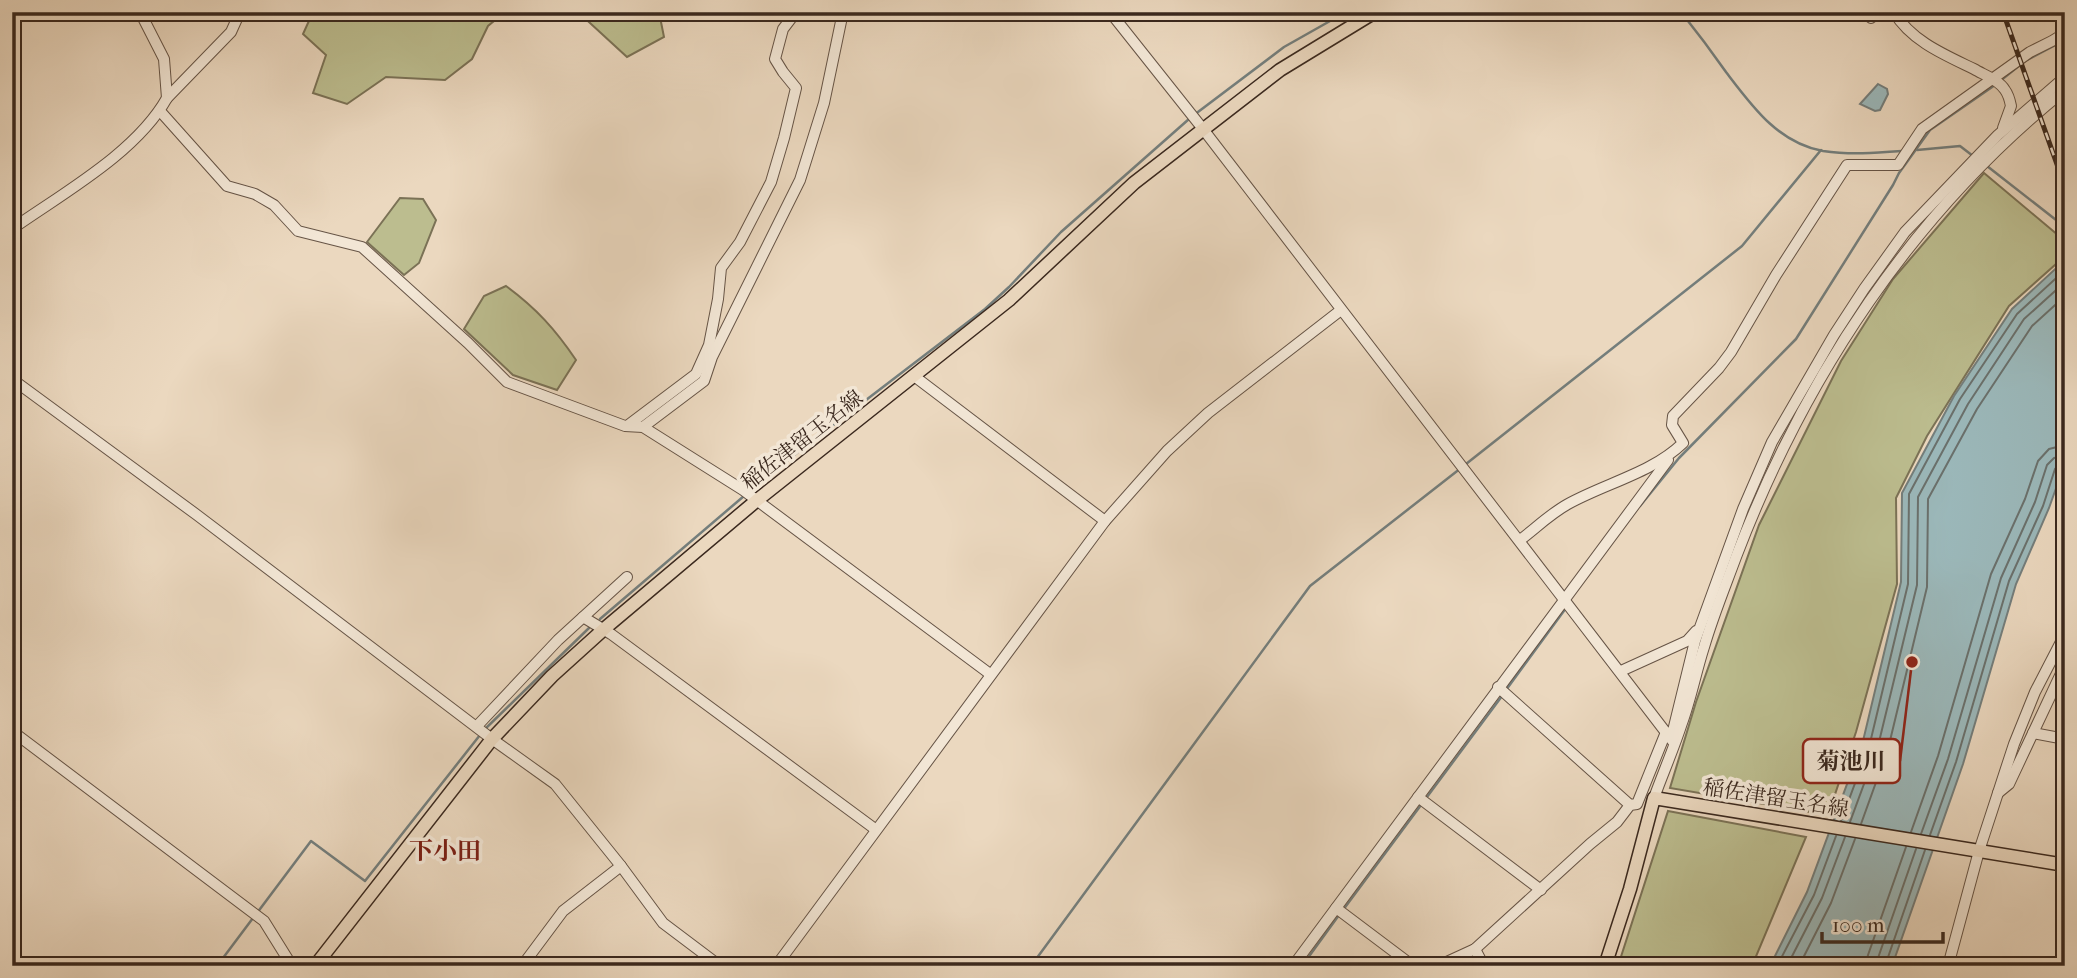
<svg xmlns="http://www.w3.org/2000/svg" width="2077" height="978" font-family="'IM FELL French Canon','Noto Serif JP',serif">
  <style>
    .green { fill: #bcbd8f; stroke: #7b7256; stroke-width: 2 }
    .water { fill: #9bb8ba; stroke: #747e7c; stroke-width: 2 }
    .lines { fill: none; stroke-linecap: round; stroke-linejoin: round }
    .shore { stroke: #6a706c; stroke-width: 2 }
    .stream { stroke: #747e7c; stroke-width: 2.5 }
    .minor-casing { stroke: #665446; stroke-width: 12 }
    .major-casing { stroke: #3a281e; stroke-width: 15 }
    .minor { stroke: #f2e6d5; stroke-width: 10 }
    .major { stroke: #ebd8bf; stroke-width: 12 }
    .rail-casing { stroke: #3a281e; stroke-width: 5 }
    .rail { stroke: #f2e6d5; stroke-width: 2.5; stroke-dasharray: 8; stroke-linecap: butt }
    .labels { text-anchor: middle; stroke-width: 7; stroke-linejoin: round; paint-order: stroke }
    .street-label { font-size: 21px; fill: #3a281e; stroke: #f2e6d5 }
    .quarter-label { font-size: 24px; font-weight: bold; fill: #7a1f14; stroke: #f2e6d5 }
    .leader { fill: none; stroke: #8f2418; stroke-width: 2.5 }
    .callout-dot { fill: #8f2418; stroke: #f2e6d5; stroke-width: 2.5 }
    .callout { fill: #f2e6d5; stroke: #8f2418; stroke-width: 2.5 }
    .callout-label { font-size: 23px; text-anchor: middle; font-weight: bold; fill: #3a281e }
  </style>
  <rect width="100%" height="100%" fill="#ebd8bf"/>
  <filter id="stains"><feTurbulence type="fractalNoise" baseFrequency=".00286" numOctaves="4"/><feColorMatrix values="0 0 0 0 .2 0 0 0 0 .09 0 0 0 0 .02 0 0 0 .5 -.17"/></filter>
  <radialGradient id="worn" r=".72"><stop offset=".6" stop-color="#630" stop-opacity="0"/><stop offset="1" stop-color="#630" stop-opacity=".3"/></radialGradient>
  <!-- green -->
  <g class="green">
    <path d="M313,12H505L488,26L472,59L445,80L386,77L347,104L313,93L326,55L303,34Z"/>
    <path d="M578,12H659L664,37L627,57Z"/>
    <path d="M1984,173L2065,241V256L2009,306L1927,436L1896,498L1897,584L1856,732L1828,815L1670,788L1696,702L1759,525L1841,361L1893,279Z"/>
    <path d="M400,198L423,199L436,220L419,263L404,275L367,242Z"/>
    <path d="M506,286C536,308 555,329 576,360L557,390L513,375L464,329L484,296Z"/>
    <path d="M1668,811L1806,837L1752,966H1618Z"/>
  </g>
  <!-- water -->
  <g class="water">
    <path d="M1878,84L1887,89L1888,94L1880,110L1875,111L1860,104Z"/>
    <path d="M2065,260V463L2049,508L2016,584L1963,764L1892,966H1770L1807,892L1863,741L1901,582L1902,493L1954,396L2012,309Z"/>
  </g>
  <g class="lines">
    <!-- shore -->
    <g class="shore">
      <path d="M1841,821L1870,743L1908,584L1909,494L1960,399L2017,314L2065,270"/>
      <path d="M1850,822L1878,746L1917,585L1918,497L1968,404L2024,319L2065,282"/>
      <path d="M1861,824L1888,749L1927,587L1928,499L1977,409L2032,326L2065,296"/>
      <path d="M1911,832L1938,756L1991,574L2025,499L2038,461L2049,449L2065,445"/>
      <path d="M1921,834L1948,759L2001,578L2035,502L2047,465L2054,458L2065,456"/>
      <path d="M1930,835L1956,762L2009,581L2043,506L2055,469L2059,465H2065"/>
      <path d="M1777,966L1814,895L1836,836"/>
      <path d="M1787,966L1822,898L1845,837"/>
      <path d="M1799,966L1831,903L1855,839"/>
      <path d="M1866,966L1868,955L1906,847"/>
      <path d="M1877,966L1878,958L1916,849"/>
      <path d="M1885,966L1925,850"/>
    </g>
    <!-- stream -->
    <g class="stream">
      <path d="M1681,12C1697,32 1712,52 1726,72C1752,106 1778,143 1823,151C1850,155 1876,153 1903,151"/>
      <path d="M2000,81L2025,61L2065,40"/>
      <path d="M1194,115L1284,47L1346,12"/>
      <path d="M1917,150L1960,146L1973,156"/>
      <path d="M1987,166L2065,227"/>
      <path d="M1466,464L1742,246L1821,150"/>
      <path d="M749,492L798,452L985,309L1009,287L1061,232L1189,119"/>
      <path d="M1640,506L1679,458L1796,339L1893,185L1899,173L1930,130L1995,85"/>
      <path d="M600,619L744,496"/>
      <path d="M1506,690L1566,608"/>
      <path d="M484,730L589,628"/>
      <path d="M1343,910L1502,696"/>
      <path d="M257,913L311,841L365,881L480,735"/>
      <path d="M217,966L253,918"/>
      <path d="M1031,966L1310,586L1461,468"/>
      <path d="M1302,966L1339,915"/>
    </g>
    <!-- minor casing -->
    <g class="minor-casing">
      <g id="minor">
        <path d="M140,12L164,59L167,98"/>
        <path d="M1110,12L1203,129L1674,743"/>
        <path d="M1894,12C1911,41 1945,55 1974,69C1984,75 1999,80 2005,90C2008,94 2010,101 2011,106L2003,128"/>
        <path d="M2061,12L2065,15"/>
        <path d="M1871,18L1877,12"/>
        <path d="M160,111L227,186L255,194L274,205L298,231L362,247L468,343L507,382L625,426L643,427L743,490L990,674"/>
        <path d="M12,229C63,193 136,153 167,98L231,32L240,12"/>
        <path d="M914,376L1105,521"/>
        <path d="M12,379L197,515L492,739L555,784L621,866L663,923L720,966"/>
        <path d="M627,426L696,374L709,345L718,299L721,268L740,242L771,182L784,138L796,88L783,72L775,59L783,29L796,12"/>
        <path d="M643,427L704,381L712,357L800,180L824,103L843,12"/>
        <path d="M1520,540C1536,528 1550,514 1568,504C1606,483 1652,473 1683,443L1672,425L1673,416L1719,368L1731,352L1776,275L1847,165H1898L1922,129L2030,52L2052,41L2065,33"/>
        <path d="M583,617L611,634L875,829"/>
        <path d="M1621,671L1687,641L1696,631"/>
        <path d="M1498,687L1630,805"/>
        <path d="M477,726L558,640L627,577"/>
        <path d="M12,731L264,921L292,966"/>
        <path d="M2033,733L2065,739"/>
        <path d="M1672,735L1695,641L1743,509L1772,442L1834,335L1864,289L1905,232L1998,135L2065,77"/>
        <path d="M1998,793L2009,784L2065,665"/>
        <path d="M1418,797L1541,890"/>
        <path d="M1654,798C1663,773 1674,748 1682,723C1691,698 1696,672 1704,647C1713,616 1725,587 1736,557C1805,376 1913,212 2065,90"/>
        <path d="M1336,908L1413,966"/>
        <path d="M1475,949L1484,966"/>
        <path d="M522,966L563,911L621,866"/>
        <path d="M776,966L1105,521L1167,451L1208,413L1341,310"/>
        <path d="M1293,966L1668,460"/>
        <path d="M1438,966L1475,949L1590,844L1617,822L1630,805L1637,804L1666,732"/>
        <path d="M1948,966L1979,851L2014,744L2035,692L2065,634"/>
      </g>
    </g>
    <!-- major casing -->
    <g class="major-casing">
      <g id="major">
        <path d="M315,966L492,739L552,676L604,629L756,501L1009,300L1134,183L1280,70L1375,12"/>
        <path d="M1605,966L1630,889L1654,798L2065,865"/>
      </g>
    </g>
    <!-- minor -->
    <use href="#minor" class="minor"/>
    <!-- major -->
    <use href="#major" class="major"/>
    <!-- rail casing -->
    <g class="rail-casing">
      <path id="rail" d="M2003,12L2065,187"/>
    </g>
    <!-- rail -->
    <use href="#rail" class="rail"/>
  </g>
  <g class="labels">
    <!-- street labels -->
    <g class="street-label">
      <text transform="translate(802 440) rotate(-38)" y="7">稲佐津留玉名線</text>
      <text transform="translate(1776 798) rotate(9)" y="7">稲佐津留玉名線</text>
    </g>
    <!-- quarter labels -->
    <g class="quarter-label">
      <text x="445" y="859">下小田</text>
    </g>
  </g>
  <!-- callouts -->
  <path class="leader" d="M1912 662L1900 761"/>
  <circle class="callout-dot" cx="1912" cy="662" r="7"/>
  <rect class="callout" x="1803" y="739" width="97" height="44" rx="7"/>
  <g class="callout-label">
    <text x="1851" y="769">菊池川</text>
  </g>
  <!-- margin -->
  <rect width="2077" height="978" fill="none" stroke="#ebd8bf" stroke-width="42"/>
  <rect x="14" y="14" width="2049" height="950" fill="none" stroke="#3a281e" stroke-width="3.5"/>
  <rect x="21" y="21" width="2035" height="936" fill="none" stroke="#3a281e" stroke-width="2"/>
  <!-- scale -->
  <path d="M1822 932v10h121v-10" fill="none" stroke="#3a281e" stroke-width="3.5"/>
  <text x="1832" y="932" font-size="21" fill="#3a281e" stroke="#f2e6d5" stroke-width="5" paint-order="stroke">100 m</text>
  <rect width="100%" height="100%" filter="url(#stains)"/>
  <rect width="100%" height="100%" fill="url(#worn)"/>
</svg>
